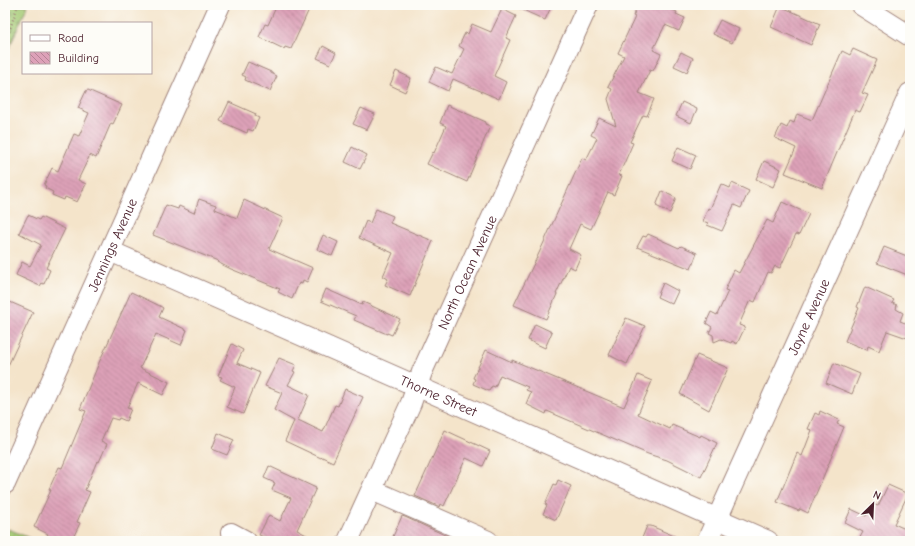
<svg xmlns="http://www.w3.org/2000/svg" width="915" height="546" font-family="'Comic Neue',sans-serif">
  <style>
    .grass { fill: url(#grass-dots); stroke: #777450 }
    .cemetery { fill: url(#cemetery-stones); stroke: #777450 }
    .building { fill: url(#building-back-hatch) }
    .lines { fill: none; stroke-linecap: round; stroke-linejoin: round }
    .minor-casing { stroke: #9f827a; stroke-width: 22 }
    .path { stroke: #9f827a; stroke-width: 2.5; stroke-dasharray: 1 3; stroke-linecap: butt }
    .minor { stroke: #fff; stroke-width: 20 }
    .labels { text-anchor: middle; stroke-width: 3.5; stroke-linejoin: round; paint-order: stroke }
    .street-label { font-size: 14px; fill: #4a1f2b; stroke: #fdfcf7 }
  </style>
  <defs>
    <pattern id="grass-dots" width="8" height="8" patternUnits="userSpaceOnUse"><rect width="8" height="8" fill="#a4ca75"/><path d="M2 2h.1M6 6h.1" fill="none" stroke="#8fad65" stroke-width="1.8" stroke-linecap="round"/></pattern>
    <pattern id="cemetery-stones" width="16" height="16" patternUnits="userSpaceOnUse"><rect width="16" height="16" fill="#a4ca75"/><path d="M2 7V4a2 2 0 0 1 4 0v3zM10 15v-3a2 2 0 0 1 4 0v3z" fill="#8fad65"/></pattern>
    <pattern id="building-back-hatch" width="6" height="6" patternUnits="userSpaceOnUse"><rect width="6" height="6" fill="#dda1b8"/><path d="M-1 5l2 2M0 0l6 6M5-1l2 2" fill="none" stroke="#b58396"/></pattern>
  </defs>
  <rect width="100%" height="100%" fill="#fdfcf7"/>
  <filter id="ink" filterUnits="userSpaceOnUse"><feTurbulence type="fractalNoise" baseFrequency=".025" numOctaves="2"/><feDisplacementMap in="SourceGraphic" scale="8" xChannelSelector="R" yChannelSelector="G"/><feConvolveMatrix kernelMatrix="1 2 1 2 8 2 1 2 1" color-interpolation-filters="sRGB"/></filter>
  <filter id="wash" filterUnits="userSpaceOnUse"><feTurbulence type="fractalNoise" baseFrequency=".012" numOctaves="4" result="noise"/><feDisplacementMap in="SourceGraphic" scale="16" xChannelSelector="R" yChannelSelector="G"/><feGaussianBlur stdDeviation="0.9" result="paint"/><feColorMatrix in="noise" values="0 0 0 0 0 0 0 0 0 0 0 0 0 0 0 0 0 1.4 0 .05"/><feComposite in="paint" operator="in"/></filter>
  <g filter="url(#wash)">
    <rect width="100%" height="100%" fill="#f4e4ca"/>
    <!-- grass -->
    <path class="grass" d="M9,529L36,541H5V537Z"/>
    <!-- cemetery -->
    <path class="cemetery" d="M5,5H28L5,57Z"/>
    <g id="blocks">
      <!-- building -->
      <g class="building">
        <path d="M277,5H311L291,49L285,47L284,49L259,37L265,24L268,25Z"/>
        <path d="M512,5H552L545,20Z"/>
        <path d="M638,5H662L677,12L676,14L685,18L679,31L665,25L653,50L661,54L653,71L650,70L639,93L654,99L647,116L643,115L630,142L633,143L619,175L622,176L614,195L608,192L591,229L580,224L569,249L581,255L575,269L569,266L556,294H557L546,319L514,305L540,251L582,158L586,160L597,138L591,135L599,118L616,126L608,99L612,89L608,87L624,56L618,53L635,17L633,16Z"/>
        <path d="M780,6L820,24L811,45L771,27Z"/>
        <path d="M502,9L516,16L506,38L510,40L494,76L506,82L499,99L453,79L448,91L429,82L436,67L452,74L464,49L459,46L465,33L468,34L472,24L491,32Z"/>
        <path d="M720,20L739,29L732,43L713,34Z"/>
        <path d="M323,46L336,53L330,64L317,58Z"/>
        <path d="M853,49L877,60L862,93L868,95L860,112L855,110L822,188L785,173L796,148L775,138L781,125L787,128L790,121L794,123L797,114L812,120L842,51L850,55Z"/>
        <path d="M681,52L693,58L687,72L674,66Z"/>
        <path d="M248,62L271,72V73L277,76L270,91L245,80L246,77L242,75Z"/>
        <path d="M396,71L411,78L405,92L390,85Z"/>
        <path d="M88,90L122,105L113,124L111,123L96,158L90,155L78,180L86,184L77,202L65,197L64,200L52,195L53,192L45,188L46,186L44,185L52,168L58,171L74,134L79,136L89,113L78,108L86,91Z"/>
        <path d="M229,102L256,114L255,116L259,118L253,131L248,129L247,133L220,121Z"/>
        <path d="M682,102L697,109L691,123L676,116Z"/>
        <path d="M447,105L486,122L485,124L490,126L467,182L427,164L433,152L434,153L446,126L440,123Z"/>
        <path d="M361,108L375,114L367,130L353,124Z"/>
        <path d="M352,147L367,155L360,169L345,162Z"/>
        <path d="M678,147L696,155L690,169L672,161Z"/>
        <path d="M764,161L781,169L773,187L756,179Z"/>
        <path d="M732,183L749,191L741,208L734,205L722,231L707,225L708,223L703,221L708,208L710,209L721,184L730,188Z"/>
        <path d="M662,191L676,198L670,213L656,206Z"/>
        <path d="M199,199L216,205L215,209L237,218L244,200L283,218L269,249L313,268L307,282L303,280L302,284L299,283L292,299L278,292L280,289L231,269L217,262L218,261L153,235L166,205L178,209L179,206L194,213Z"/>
        <path d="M782,202L809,214L799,235L796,234L780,268L775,266L771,273L768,272L755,302L750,300L739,325L745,327L737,344L732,341L731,343L721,339L714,342L713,335L709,333L712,327L706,323L711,312L717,315L728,291L725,290L734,270L739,273L767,220L773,223Z"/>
        <path d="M376,209L393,216L390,223L433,241L410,296L385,285L388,279L383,276L393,253L359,238L366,221L370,223Z"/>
        <path d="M28,215L39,220L41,217L65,229L46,268L50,270L44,284L42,283L40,286L16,275L22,262L30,266L41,245L19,233Z"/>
        <path d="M648,234L679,248L681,246L697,253L691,269L637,247L643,236L646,237Z"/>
        <path d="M323,235L338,242L332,256L317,249Z"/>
        <path d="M884,247L907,256L906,259L910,261V276L877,263Z"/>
        <path d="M663,283L678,291L672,304L657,297Z"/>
        <path d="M865,287L894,300L892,303L897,305L896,309L903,313L900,321L910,325V339L887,331L879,351L868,346L867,350L845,341L859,308L857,307Z"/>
        <path d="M326,289L362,305L363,302L400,319L392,335L387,333V334L354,320L356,316L321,301Z"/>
        <path d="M131,292L160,306L163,308L159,317L187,330L181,345L156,334L140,368L169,382L163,395L138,383L127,408L131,409L126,421L119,418L118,420L111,418L101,441L107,444L99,462L97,461L85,490L90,492L77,522L80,523L72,540L63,536L61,541H60L47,536L48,534L34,527L51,490L49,489L59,467L62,468L86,411L80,409L101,358Z"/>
        <path d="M10,302L33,312L5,372V312Z"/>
        <path d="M626,318L645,326L627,364L609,355Z"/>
        <path d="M535,324L552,332L545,348L528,340Z"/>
        <path d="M232,344L243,350L237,363L260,373L243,414L227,407L235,387L220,380L222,377L218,376Z"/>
        <path d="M486,350L512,362V360L624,407L638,375L652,381L638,414L670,429L672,425L700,437L701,435L717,443L701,477L667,460L648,454L547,411L546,414L526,404L531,392L526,390L528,387L500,375L495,387L492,386L489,391L473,384L475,379L473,378Z"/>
        <path d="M697,355L728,368L709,410L680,394Z"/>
        <path d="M279,358L296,365L293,371L295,372L288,385L309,395L298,420L323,432L335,405L338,406L345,389L363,397L333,462L322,457L321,458L285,441L294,421L274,410L282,393L265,386Z"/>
        <path d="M834,363L860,374L852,394L826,383Z"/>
        <path d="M820,411L839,420L837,424L844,427L808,513L800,509L799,511L777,502L797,453L802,456L812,430L808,429L815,413L819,415Z"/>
        <path d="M445,430L490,451L483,466L466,458L444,506L441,504L440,507L415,496Z"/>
        <path d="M218,433L234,440L227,455L212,449Z"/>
        <path d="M269,466L316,488L297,530L318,541H273L259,535L269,515L280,521L291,498L272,490L275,483L264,478Z"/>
        <path d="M558,480L571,486L556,520L543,514L547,505L545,504L554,484L556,485Z"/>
        <path d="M888,485L908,494L894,524L910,531V541H858L863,532L845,523L851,509L866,516L872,504L878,506Z"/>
        <path d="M402,516L405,517L458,541H391Z"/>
        <path d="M647,526H651L686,541H651L642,538Z"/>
      </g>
    </g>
  </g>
  <g filter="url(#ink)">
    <use href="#blocks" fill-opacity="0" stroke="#9f827a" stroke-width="1"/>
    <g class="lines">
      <!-- minor casing -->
      <g class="minor-casing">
        <g id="minor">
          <path d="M861,5L910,36"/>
          <path id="s1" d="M110,251L768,541"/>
          <path id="s2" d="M5,484L220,5"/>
          <path d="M372,490L488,541"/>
          <path d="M231,533L246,541"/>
          <path id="s3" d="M348,541L411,403L422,372L588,5"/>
          <path id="s4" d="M707,541L910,93"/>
        </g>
      </g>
      <!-- path -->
      <path class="path" d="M5,43L18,5"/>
      <!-- minor -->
      <use href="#minor" class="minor"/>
    </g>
  </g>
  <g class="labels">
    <!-- street labels -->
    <g class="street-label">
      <text dy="5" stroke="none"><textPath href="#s2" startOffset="262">Jennings Avenue</textPath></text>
      <text dy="5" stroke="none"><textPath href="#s3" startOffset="294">North Ocean Avenue</textPath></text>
      <text dy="5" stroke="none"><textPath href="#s4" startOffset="246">Jayne Avenue</textPath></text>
      <text dy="5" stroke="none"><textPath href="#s1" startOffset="359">Thorne Street</textPath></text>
    </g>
  </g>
  <!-- margin -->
  <rect width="915" height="546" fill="none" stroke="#fdfcf7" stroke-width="20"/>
  <!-- legend -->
  <rect x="22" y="22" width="130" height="52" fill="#fdfcf7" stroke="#b5a4a5"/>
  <rect x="30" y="35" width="20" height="6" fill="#ffffff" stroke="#b5a4a5"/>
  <text x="58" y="42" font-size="12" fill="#4a1f2b">Road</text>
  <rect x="30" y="52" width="20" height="12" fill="url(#building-back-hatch)" stroke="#b5a4a5"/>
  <text x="58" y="62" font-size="12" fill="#4a1f2b">Building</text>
  <!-- north arrow -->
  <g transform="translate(873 504) rotate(24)" stroke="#fdfcf7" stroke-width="3" paint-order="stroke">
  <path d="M0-3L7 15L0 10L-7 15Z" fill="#4a1f2b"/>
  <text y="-6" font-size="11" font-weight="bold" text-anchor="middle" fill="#4a1f2b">N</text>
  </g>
</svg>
